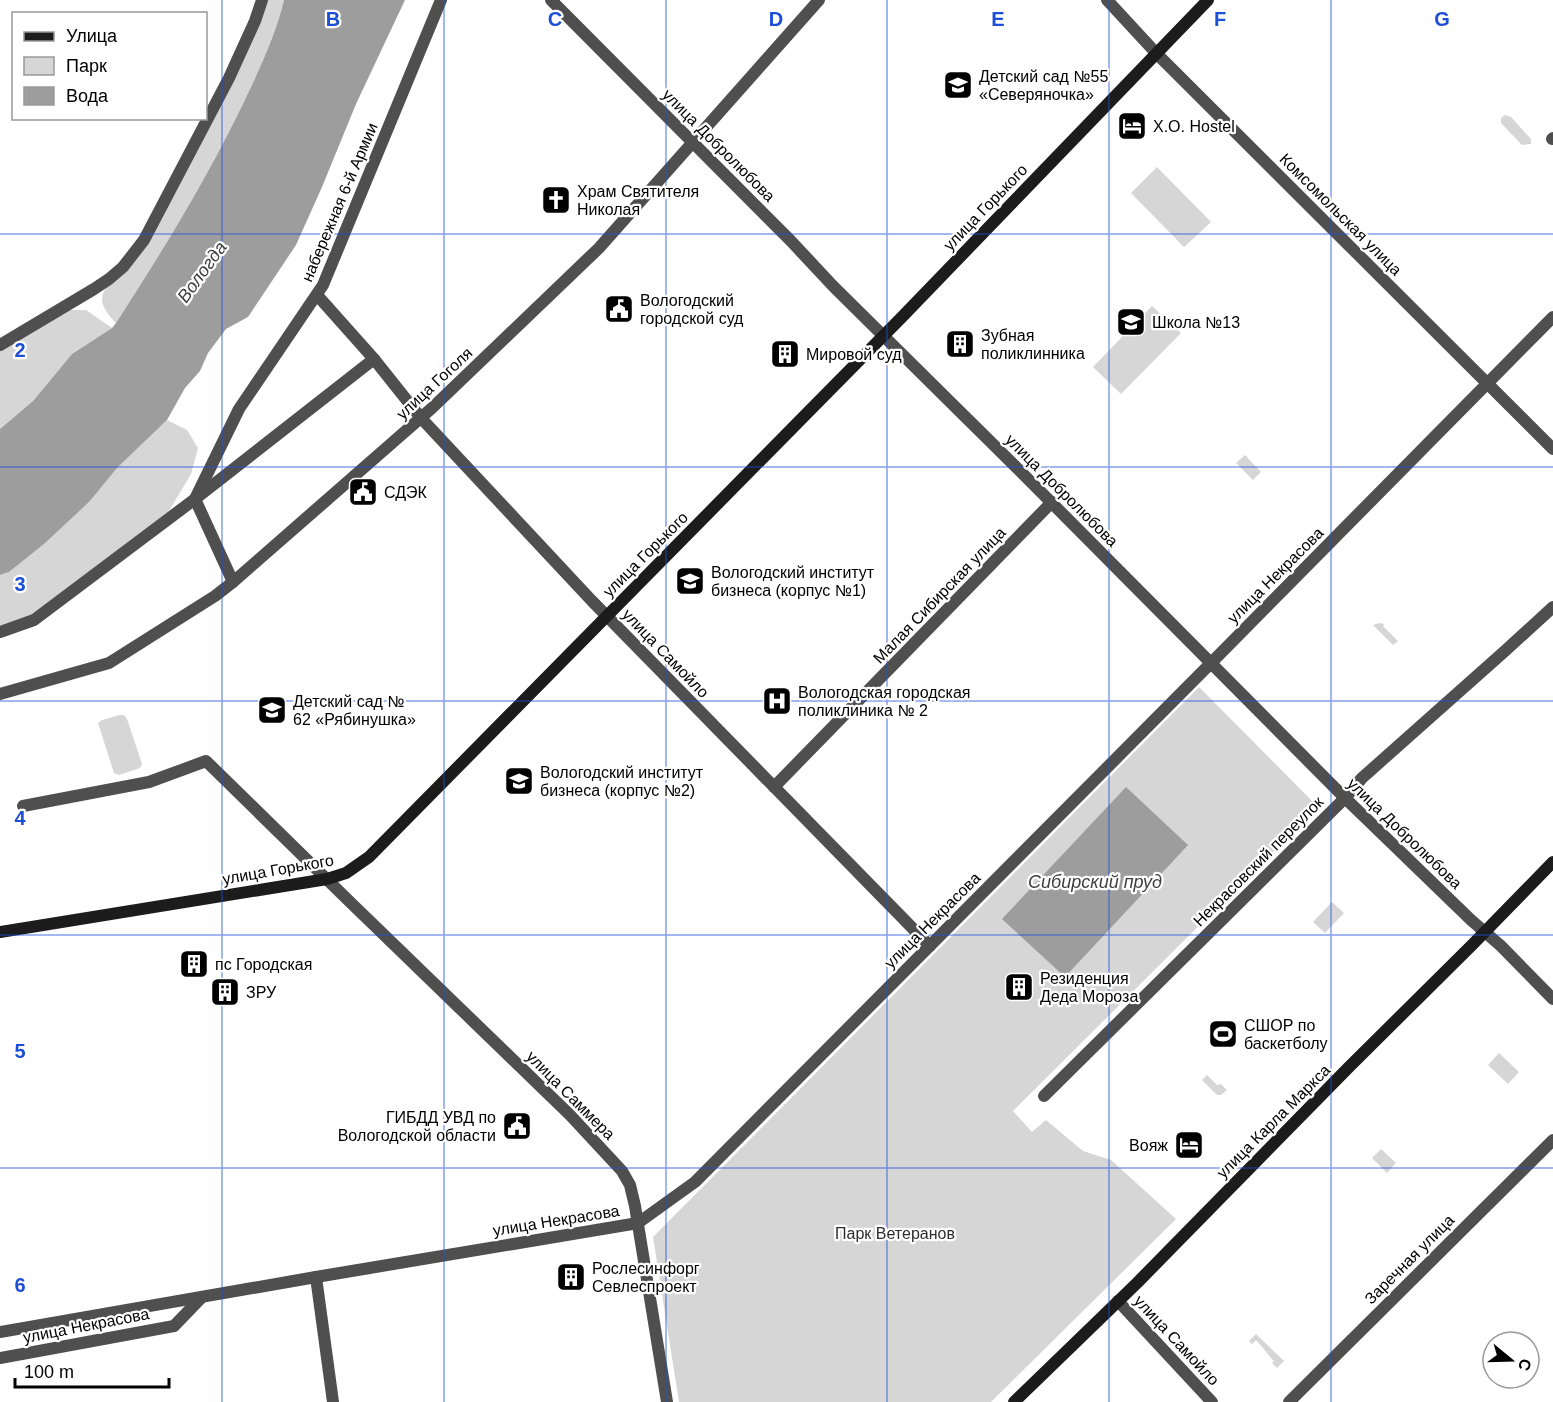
<svg xmlns="http://www.w3.org/2000/svg" width="1553" height="1402" font-family="Helvetica,sans-serif">
  <style>
    .green { fill: #d6d6d6 }
    .water { fill: #9d9d9d }
    .lines { fill: none; stroke-linecap: round; stroke-linejoin: round }
    .street { stroke: #4f4f4f; stroke-width: 12 }
    .secondary { stroke: #1c1c1c; stroke-width: 12 }
    .grid { fill: none; stroke: #1d4ed8; stroke-width: 1.5; stroke-opacity: 0.55 }
    .labels { text-anchor: middle; stroke-width: 4.5; stroke-linejoin: round; paint-order: stroke }
    .poi-label { font-size: 16px; fill: #000; stroke: #fff; text-anchor: start }
    .street-label { font-size: 16px; fill: #000; stroke: #fff }
    .park-label { font-size: 16px; fill: #2d2d2d; stroke: #fff }
    .water-label { font-size: 18px; font-style: italic; fill: #3e3e3e; stroke: #fff }
    .grid-label { font-size: 20px; text-anchor: middle; font-weight: bold; fill: #1d4ed8; stroke: #fff; stroke-width: 4.5; stroke-linejoin: round; paint-order: stroke }
  </style>
  <rect width="100%" height="100%" fill="#fff"/>
  <!-- green -->
  <g class="green">
    <path d="M266,0H284C275,38 255,79 238,114C202,187 160,255 116,323C91,298 103,288 126,268Z"/>
    <path d="M1505,115L1511,117L1531,139V144L1522,145L1501,123V118Z"/>
    <path d="M1157,167L1211,222L1184,247L1131,193Z"/>
    <path d="M1152,306L1181,333L1121,394L1093,367Z"/>
    <path d="M69,310H86L112,328L72,354L33,401L0,429V350Z"/>
    <path d="M167,420L187,430L198,448L191,474L169,511L31,615L0,627V575L9,572L90,501L117,468Z"/>
    <path d="M1245,455L1261,472L1253,480L1236,463Z"/>
    <path d="M1379,623L1384,624L1383,626L1398,641L1393,645L1373,625Z"/>
    <path d="M1199,687L1318,807L1013,1111L1032,1132L1046,1120L1083,1151L1111,1160L1176,1219L991,1402H679L653,1237Z"/>
    <path d="M120,715H124L127,719L142,764L140,768L119,775L114,773L98,723L102,720Z"/>
    <path d="M1332,902L1344,913L1325,933L1313,922Z"/>
    <path d="M1499,1053L1519,1072L1508,1084L1488,1065Z"/>
    <path d="M1207,1075L1217,1085L1221,1084L1227,1090L1221,1095H1217L1202,1080Z"/>
    <path d="M1381,1149L1396,1163L1387,1173L1372,1158Z"/>
    <path d="M1256,1334L1284,1361L1277,1368L1272,1363L1274,1361C1267,1354 1263,1347 1256,1340L1252,1344L1249,1341Z"/>
  </g>
  <!-- water -->
  <g class="water">
    <path d="M284,0H405L356,104L322,187L296,245L248,317L226,329L208,353L200,371L185,388L167,420L117,468L90,501L45,543L9,572L0,575V429L33,401L72,354L112,328L116,323C160,255 202,187 238,114C255,79 275,38 284,0Z"/>
    <path d="M1126,787L1188,845L1065,977L1002,919Z"/>
  </g>
  <g class="lines">
    <!-- street -->
    <g class="street">
      <path d="M551,0L790,240L833,286L1022,473L1345,798L1471,920L1501,946L1553,999"/>
      <path d="M1107,0L1156,53L1553,449"/>
      <path d="M1552,139L1553,138"/>
      <path d="M317,295L374,359L421,418L592,601L930,946"/>
      <path d="M0,345L94,289L109,279L123,267L144,240L229,78L255,21L262,0"/>
      <path d="M233,582L195,499L239,409L323,285L441,0"/>
      <path d="M0,632L34,620L195,499L374,359"/>
      <path d="M0,694L109,663L215,596L233,582L432,408L599,248L819,0"/>
      <path d="M774,787L1052,502"/>
      <path d="M23,806L149,782L206,761L349,901L570,1115L622,1171L630,1185L635,1206L667,1402"/>
      <path d="M1044,1096L1345,798L1362,778L1506,650L1553,607"/>
      <path d="M316,1277L333,1402"/>
      <path d="M1118,1301L1212,1402"/>
      <path d="M0,1332L316,1277L638,1223L695,1182L1211,663L1553,317"/>
      <path d="M0,1358L174,1326L202,1297"/>
      <path d="M1289,1402L1553,1140"/>
    </g>
    <!-- secondary -->
    <g class="secondary">
      <path d="M0,932L327,879L346,873L369,857L902,317L1208,0"/>
      <path d="M1014,1402L1137,1283L1349,1067L1472,945L1553,862"/>
    </g>
  </g>
  <!-- grid -->
  <path class="grid" d="M222,0V1402M444,0V1402M666,0V1402M887,0V1402M1109,0V1402M1331,0V1402M0,234H1553M0,467H1553M0,701H1553M0,935H1553M0,1168H1553"/>
  <!-- icons -->
  <defs>
    <g id="school-square" transform="scale(1.5)"><rect x="-9" y="-9" width="18" height="18" rx="4" fill="#000" stroke="#fff"/><path d="M0-5L7-2L0 1L-7-2ZM-4 1L0 2.5L4 1V4Q0 6-4 4Z" fill="#fff"/></g>
    <g id="hotel-square" transform="scale(1.5)"><rect x="-9" y="-9" width="18" height="18" rx="4" fill="#000" stroke="#fff"/><path d="M-6-4.5h1.5V1H6V5H4.5V3h-9V5H-6ZM-4 0a1.8 1.8 0 1 1 3.6 0ZM.5 0V-2.5h3Q6-2.5 6 0Z" fill="#fff"/></g>
    <g id="church-square" transform="scale(1.5)"><rect x="-9" y="-9" width="18" height="18" rx="4" fill="#000" stroke="#fff"/><path d="M-1.2-6h2.4v3.5h3.3v2.4h-3.3V6h-2.4V-.1h-3.3v-2.4h3.3Z" fill="#fff"/></g>
    <g id="civic-square" transform="scale(1.5)"><rect x="-9" y="-9" width="18" height="18" rx="4" fill="#000" stroke="#fff"/><path d="M-.6-6.5H3V-4.5H.6V-3L4-1V1h2V6H-6V1h2V-1L-.6-3ZM-1.2 2.5V6h2.4V2.5Z" fill="#fff"/></g>
    <g id="building-square" transform="scale(1.5)"><rect x="-9" y="-9" width="18" height="18" rx="4" fill="#000" stroke="#fff"/><path d="M-4-6H4V6H1V3H-1V6H-4ZM-2.5-4.3h1.7v1.8h-1.7ZM.8-4.3h1.7v1.8H.8ZM-2.5-1h1.7V.8h-1.7ZM.8-1h1.7V.8H.8Z" fill="#fff"/></g>
    <g id="university-square" transform="scale(1.5)"><rect x="-9" y="-9" width="18" height="18" rx="4" fill="#000" stroke="#fff"/><path d="M0-5L7-2L0 1L-7-2ZM-4 1L0 2.5L4 1V4Q0 6-4 4Z" fill="#fff"/></g>
    <g id="hospital-square" transform="scale(1.5)"><rect x="-9" y="-9" width="18" height="18" rx="4" fill="#000" stroke="#fff"/><path d="M-5-5h3v3.5h4V-5h3V5h-3V1.5h-4V5h-3Z" fill="#fff"/></g>
    <g id="stadium-square" transform="scale(1.5)"><rect x="-9" y="-9" width="18" height="18" rx="4" fill="#000" stroke="#fff"/><path d="M0-5a6.5 5 0 1 0 0 10a6.5 5 0 1 0 0-10ZM-3.5-1.8h7v3.6h-7Z" fill="#fff"/></g>
  </defs>
  <g fill-rule="evenodd">
    <use href="#school-square" x="958" y="85"/>
    <use href="#hotel-square" x="1132" y="126"/>
    <use href="#church-square" x="556" y="200"/>
    <use href="#civic-square" x="619" y="309"/>
    <use href="#school-square" x="1131" y="322"/>
    <use href="#building-square" x="960" y="344"/>
    <use href="#building-square" x="785" y="354"/>
    <use href="#civic-square" x="363" y="492"/>
    <use href="#university-square" x="690" y="581"/>
    <use href="#hospital-square" x="777" y="701"/>
    <use href="#school-square" x="272" y="710"/>
    <use href="#university-square" x="519" y="781"/>
    <use href="#building-square" x="194" y="964"/>
    <use href="#building-square" x="1019" y="987"/>
    <use href="#building-square" x="225" y="992"/>
    <use href="#stadium-square" x="1223" y="1034"/>
    <use href="#civic-square" x="517" y="1126"/>
    <use href="#hotel-square" x="1189" y="1145"/>
    <use href="#building-square" x="571" y="1277"/>
  </g>
  <g class="labels">
    <!-- poi labels -->
    <g class="poi-label">
      <text x="979" y="82">Детский сад №55<tspan x="979" dy="18">«Северяночка»</tspan></text>
      <text x="1153" y="132">X.O. Hostel</text>
      <text x="577" y="197">Храм Святителя<tspan x="577" dy="18">Николая</tspan></text>
      <text x="640" y="306">Вологодский<tspan x="640" dy="18">городской суд</tspan></text>
      <text x="1152" y="328">Школа №13</text>
      <text x="981" y="341">Зубная<tspan x="981" dy="18">поликлинника</tspan></text>
      <text x="806" y="360">Мировой суд</text>
      <text x="384" y="498">СДЭК</text>
      <text x="711" y="578">Вологодский институт<tspan x="711" dy="18">бизнеса (корпус №1)</tspan></text>
      <text x="798" y="698">Вологодская городская<tspan x="798" dy="18">поликлиника № 2</tspan></text>
      <text x="293" y="707">Детский сад №<tspan x="293" dy="18">62 «Рябинушка»</tspan></text>
      <text x="540" y="778">Вологодский институт<tspan x="540" dy="18">бизнеса (корпус №2)</tspan></text>
      <text x="215" y="970">пс Городская</text>
      <text x="1040" y="984">Резиденция<tspan x="1040" dy="18">Деда Мороза</tspan></text>
      <text x="246" y="998">ЗРУ</text>
      <text x="1244" y="1031">СШОР по<tspan x="1244" dy="18">баскетболу</tspan></text>
      <text x="496" y="1123" text-anchor="end">ГИБДД УВД по<tspan x="496" dy="18">Вологодской области</tspan></text>
      <text x="1168" y="1151" text-anchor="end">Вояж</text>
      <text x="592" y="1274">Рослесинфорг<tspan x="592" dy="18">Севлеспроект</tspan></text>
    </g>
    <!-- street labels -->
    <g class="street-label">
      <text transform="translate(719 145) rotate(45)" y="6">улица Добролюбова</text>
      <text transform="translate(339 202) rotate(-67)" y="6">набережная 6-й Армии</text>
      <text transform="translate(985 207) rotate(-46)" y="6">улица Горького</text>
      <text transform="translate(1341 214) rotate(45)" y="6">Комсомольская улица</text>
      <text transform="translate(434 383) rotate(-43)" y="6">улица Гоголя</text>
      <text transform="translate(1062 490) rotate(45)" y="6">улица Добролюбова</text>
      <text transform="translate(645 554) rotate(-45)" y="6">улица Горького</text>
      <text transform="translate(1275 575) rotate(-45)" y="6">улица Некрасова</text>
      <text transform="translate(939 595) rotate(-46)" y="6">Малая Сибирская улица</text>
      <text transform="translate(666 653) rotate(46)" y="6">улица Самойло</text>
      <text transform="translate(1405 833) rotate(44)" y="6">улица Добролюбова</text>
      <text transform="translate(1258 861) rotate(-45)" y="6">Некрасовский переулок</text>
      <text transform="translate(278 869) rotate(-10)" y="6">улица Горького</text>
      <text transform="translate(932 920) rotate(-45)" y="6">улица Некрасова</text>
      <text transform="translate(571 1095) rotate(45)" y="6">улица Саммера</text>
      <text transform="translate(1273 1121) rotate(-45)" y="6">улица Карла Маркса</text>
      <text transform="translate(556 1220) rotate(-9)" y="6">улица Некрасова</text>
      <text transform="translate(1409 1259) rotate(-45)" y="6">Заречная улица</text>
      <text transform="translate(86 1325) rotate(-11)" y="6">улица Некрасова</text>
      <text transform="translate(1177 1340) rotate(47)" y="6">улица Самойло</text>
    </g>
    <!-- park labels -->
    <g class="park-label">
      <text x="895" y="1239">Парк Ветеранов</text>
    </g>
    <!-- water labels -->
    <g class="water-label">
      <text transform="translate(202 272) rotate(-54)" y="6">Вологда</text>
      <text x="1095" y="888">Сибирский пруд</text>
    </g>
  </g>
  <g class="grid-label">
    <text x="333" y="26">B</text>
    <text x="555" y="26">C</text>
    <text x="776" y="26">D</text>
    <text x="998" y="26">E</text>
    <text x="1220" y="26">F</text>
    <text x="1442" y="26">G</text>
    <text x="20" y="357">2</text>
    <text x="20" y="591">3</text>
    <text x="20" y="825">4</text>
    <text x="20" y="1058">5</text>
    <text x="20" y="1292">6</text>
  </g>
  <!-- legend -->
  <rect x="12" y="12" width="195" height="108" fill="#ffffff" stroke="#999999" stroke-width="1.5"/>
  <rect x="24" y="32" width="30" height="9" fill="#1c1c1c" stroke="#999999" stroke-width="1.5"/>
  <text x="66" y="42" font-size="18" fill="#000000">Улица</text>
  <rect x="24" y="57" width="30" height="18" fill="#d6d6d6" stroke="#999999" stroke-width="1.5"/>
  <text x="66" y="72" font-size="18" fill="#000000">Парк</text>
  <rect x="24" y="87" width="30" height="18" fill="#9d9d9d" stroke="#999999" stroke-width="1.5"/>
  <text x="66" y="102" font-size="18" fill="#000000">Вода</text>
  <!-- north arrow -->
  <g transform="translate(1511 1360) rotate(109)"><circle r="28" fill="#ffffff" stroke="#999999" stroke-width="1.5"/>
  <path d="M0-4.5L10 22L0 15L-10 22Z" fill="#000000"/>
  <text y="-9" font-size="16" font-weight="bold" text-anchor="middle" fill="#000000">С</text>
  </g>
  <!-- scale -->
  <path d="M15 1378v9h154v-9" fill="none" stroke="#000000" stroke-width="3"/>
  <text x="24" y="1378" font-size="18" fill="#000000" stroke="#ffffff" stroke-width="4.5" paint-order="stroke">100 m</text>
</svg>
